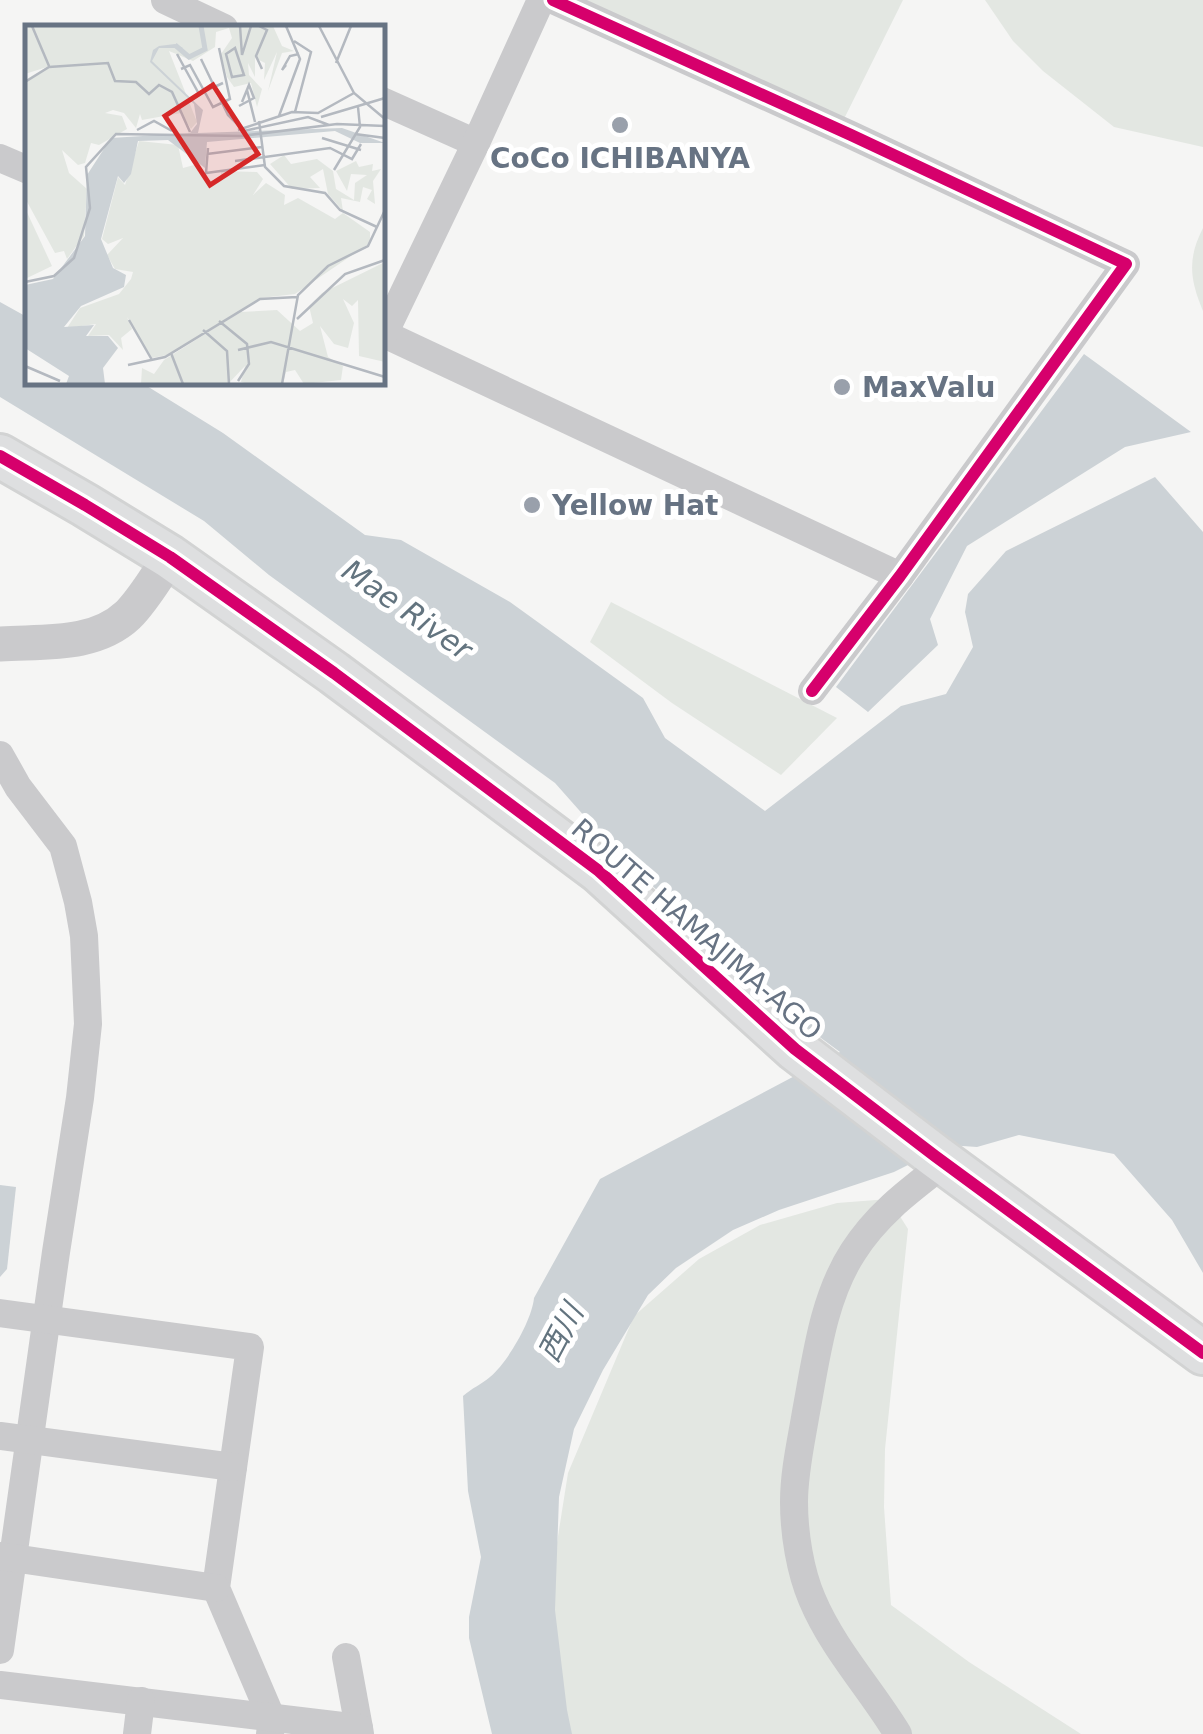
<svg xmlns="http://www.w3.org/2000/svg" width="1203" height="1734" font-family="'DejaVu Sans','Noto Sans JP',sans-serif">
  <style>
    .green { fill: #e3e7e2 }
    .water { fill: #ccd2d6 }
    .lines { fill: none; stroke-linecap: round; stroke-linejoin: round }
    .primary-casing { stroke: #d2d3d3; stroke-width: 48 }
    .minor { stroke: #cacacc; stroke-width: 28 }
    .tertiary { stroke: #cacacc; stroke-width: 35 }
    .primary { stroke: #dedfe0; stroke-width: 42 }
    .cycleway-casing { stroke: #fff; stroke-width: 19 }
    .cycleway { stroke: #d6006c; stroke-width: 12 }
    .poi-dot { fill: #99a0ab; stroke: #fff; stroke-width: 4 }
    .labels { text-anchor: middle; stroke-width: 10; stroke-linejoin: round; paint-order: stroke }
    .poi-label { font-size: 28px; font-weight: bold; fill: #677383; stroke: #fff; text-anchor: start }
    .street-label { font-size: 28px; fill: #677383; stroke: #fff }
    .water-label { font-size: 30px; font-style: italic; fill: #63747f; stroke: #fff }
    .inset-river { fill: none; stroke: #ccd2d6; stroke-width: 5 }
    .inset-road { fill: none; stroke: #b4b9c0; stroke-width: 2.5 }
    .view { fill: #d62828; fill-opacity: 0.15; stroke: #d62828; stroke-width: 5 }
    .inset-edge { fill: none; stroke: #677383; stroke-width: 5 }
  </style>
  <rect width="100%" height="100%" fill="#f5f5f4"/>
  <!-- green -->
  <g class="green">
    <path d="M581,0H903L840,127Z"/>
    <path d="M985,0H1203V147L1114,127L1043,71L1013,41Z"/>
    <path d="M1203,228V311C1190,280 1187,259 1203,228Z"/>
    <path d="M611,602L837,718L781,775L672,703L590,642Z"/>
    <path d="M889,1199L908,1229L885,1449L884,1507L891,1605L969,1662L1081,1734H563L547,1606L568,1473L634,1316L699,1259L760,1225L837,1203Z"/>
  </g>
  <!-- water -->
  <g class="water">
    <path d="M0,302L27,317L28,382L142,383L223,433L365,535L401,540L510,602L643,698L665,738L765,811L901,706L946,694L973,647L965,612L968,594L1006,551L1155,477L1203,532V1273L1172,1220L1114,1154L1019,1135L977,1147L948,1145L894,1172L779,1210L733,1230L676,1268L648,1295L603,1370L574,1429L559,1497L555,1610L567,1710L572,1734H492L469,1638V1617L481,1557L468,1491L463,1396C472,1388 482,1384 490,1377C508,1362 532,1320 534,1298L600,1179L840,1052L715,960L699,927L625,862L555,783L269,575L204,521L0,397Z"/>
    <path d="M1084,354L1191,432L1125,447L967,546L930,619L938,645L868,712L836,687Z"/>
    <path d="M0,1185L16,1187L7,1269L0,1277Z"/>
  </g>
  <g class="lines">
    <!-- primary casing -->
    <g class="primary-casing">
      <path id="primary" d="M0,456L85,505L170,557L334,673L599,871L795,1049L935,1156L1203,1353"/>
    </g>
    <!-- minor -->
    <g class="minor">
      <path d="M165,0L224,28"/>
      <path d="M553,0L851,135L1126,264L900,576L812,691"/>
      <path d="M382,101L476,143"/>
      <path d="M0,158L28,170"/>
      <path d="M382,333L900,576"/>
      <path d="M384,334L476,143L541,0"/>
      <path d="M0,755L18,787L63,846L78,902L84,936L88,1024L80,1098L56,1252L0,1650"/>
      <path d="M0,1313L250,1347L216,1588L272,1719L270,1734"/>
      <path d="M0,1436L233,1467"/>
      <path d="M0,1556L216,1588"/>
      <path d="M346,1657L359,1728"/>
      <path d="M0,1685L359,1728L360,1734"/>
      <path d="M137,1734L141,1701"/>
      <path d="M898,1734C870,1688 833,1649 812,1599C800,1571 794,1533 794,1502C794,1472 801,1442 806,1412C816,1359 823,1298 853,1252C877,1214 910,1190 945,1163"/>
    </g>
    <!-- tertiary -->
    <path class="tertiary" d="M0,644C43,641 94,647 128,615C144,599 157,576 170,557"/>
    <!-- primary -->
    <use href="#primary" class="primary"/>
    <!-- cycleway casing -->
    <g class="cycleway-casing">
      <g id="cycleway">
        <path d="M553,0L851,135L1126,264L900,576L812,691"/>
        <path d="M0,456L85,505L170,557L334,673L599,871L795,1049L935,1156L1203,1353"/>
      </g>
    </g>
    <!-- cycleway -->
    <use href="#cycleway" class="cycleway"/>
  </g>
  <!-- markers -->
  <g class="poi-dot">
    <circle cx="620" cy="125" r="10"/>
    <circle cx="842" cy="387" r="10"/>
    <circle cx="532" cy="505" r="10"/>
  </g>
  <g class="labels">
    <!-- poi labels -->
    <g class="poi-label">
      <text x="620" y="168" text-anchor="middle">CoCo ICHIBANYA</text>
      <text x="862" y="397">MaxValu</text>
      <text x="552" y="515">Yellow Hat</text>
    </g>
    <!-- street labels -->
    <g class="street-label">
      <text transform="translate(697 929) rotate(41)" y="10">ROUTE HAMAJIMA-AGO</text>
    </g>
    <!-- water labels -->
    <g class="water-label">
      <text transform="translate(407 610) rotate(35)" y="10">Mae River</text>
      <text transform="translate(561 1333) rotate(-62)" y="10">西川</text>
    </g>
  </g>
  <!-- overview -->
  <g transform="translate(25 25)">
    <rect width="360" height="360" fill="#f5f5f4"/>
    <path d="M0,1H248L257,21L269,26L257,28L243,66L252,27L239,55L240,38L230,33V52L223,38L224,50L237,64L232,82L226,58L209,62L202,52L196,29L207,13L204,3L191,7L190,22L168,36L144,26L172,97L166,104L156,88L117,95L115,89L111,103L99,88L88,85L80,88L97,91L102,104L74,120L66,118L60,138L53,140L37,125L44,148L62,164L59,211L42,234L39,226L30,228L0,173V55L22,42L0,49ZM114,116L153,120L158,143L169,140L180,155L196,156V146L232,147L238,154L228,170L241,158L260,170L259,180L273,173L310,194L318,188L345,207V218L270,269L236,273L142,330L127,333L102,292L107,304L96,313L98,325L84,310L63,311L71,299L42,303L55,283L94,269L106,254L108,247L90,244L82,230L98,213L83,219L77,214L93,152L100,160ZM259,130L266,139L292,134L308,146L311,164L329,175L330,158L342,150L326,149L322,166L311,146L331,136L334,142L348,139L347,146L356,144L348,156L350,179L342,174L347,165L338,162L335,177L316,173L318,186L303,169L298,144L285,152L295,163L267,164L245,139ZM0,183L27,241L0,254ZM360,237V337L334,331L333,275L327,281L318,274L329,298L323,323L309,319L295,301L303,332L318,341L316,355L279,359L270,345L261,347L258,359H223L216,357L220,341L203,359H116L117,343L129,349L139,335L215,287L252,285L275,306L288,298L284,281L297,268Z" fill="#e3e7e2"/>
    <path d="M150,19L158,23H134L127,36L178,85L173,108L317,103L360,118H335L310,106L182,117L180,143L143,115L113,116L106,149L99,158L93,151L76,214L88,243L101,250L99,262L56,281L39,302L69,300L61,311H83L93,323L78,343L80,359H41L44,351L0,323V260L28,254L60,211L62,150L86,113L165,108L172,99L169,79L125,37L128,25L134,21Z" fill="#ccd2d6"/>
    <path class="inset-river" d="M150,20L164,32L180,24L176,1"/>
    <path class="inset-road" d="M7,1L24,41M215,1L217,30L226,1M234,1L242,5L231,31L237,44M294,1L329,68L360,94M269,16L286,27L270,87M210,23L219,50L207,52L201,29ZM152,29L174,69L198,58M176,34L203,90L219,106L283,92L304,100M311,38L326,1M261,40L257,45L265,31L274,29M156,44L165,40L188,82L205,74L194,23M0,57L24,42L83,38L90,56L111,57L124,69L134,60L147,67L165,107M222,65L230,97M214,81L229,73L224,60L217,77M254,91L275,34L261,1M296,92L360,73M234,96L240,142L259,161L300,168L315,185L352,202M112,105L129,96L147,106M213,105L267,87L293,88L329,68M330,109L360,113M297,113L336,125M183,123L181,148L240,140M182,129L237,122M210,136L305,123L327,134L336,119M309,145L335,102L333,82M0,257L29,251L49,233L65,183L61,142L91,109L216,111L312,99L360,101M272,294L320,249L360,235M104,295L127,335M194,296L222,319L224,339L213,356M178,305L202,326L204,359M213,325L246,317L360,352M146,328L158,359M103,340L140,332L235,274L272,272M0,341L35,356M257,359L273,270L303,241L343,221L360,185"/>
    <path class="view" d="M188,60L233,129L185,160L140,91Z"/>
    <rect width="360" height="360" class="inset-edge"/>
  </g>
</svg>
